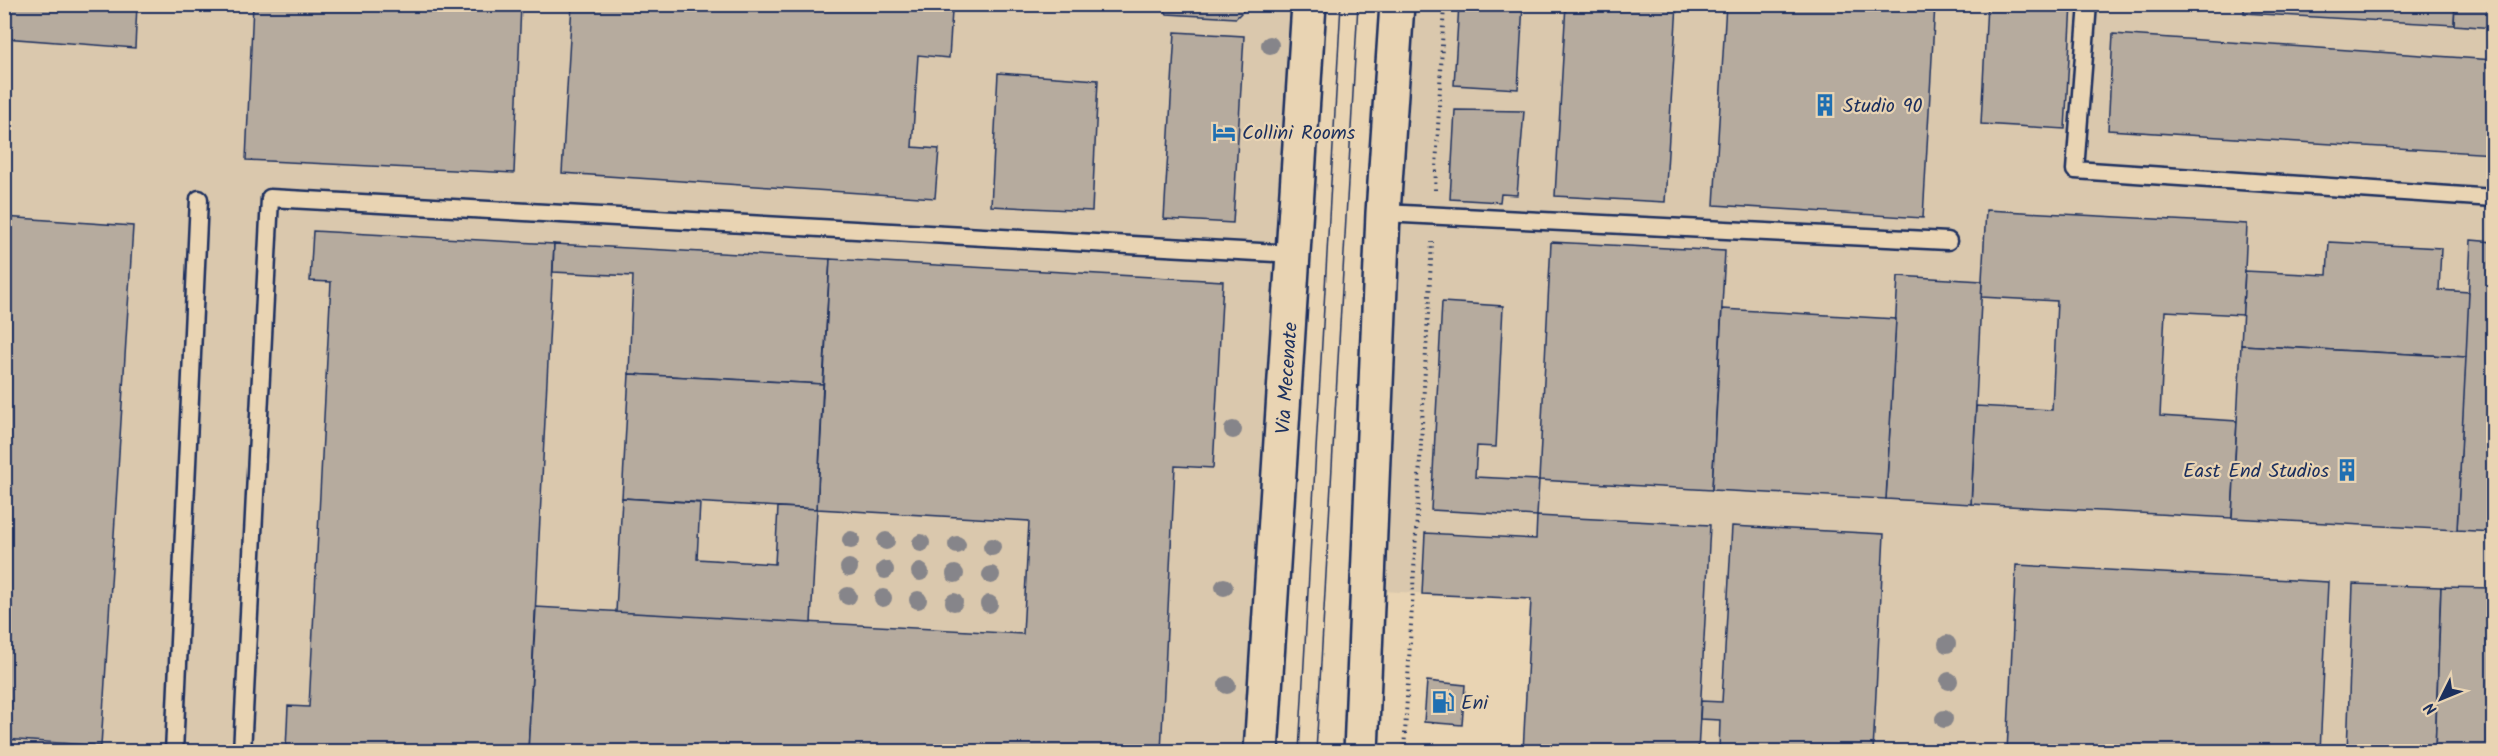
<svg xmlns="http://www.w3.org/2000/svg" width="2498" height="756" font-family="Kalam,sans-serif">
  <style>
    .built { fill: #dac8ad }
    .building { fill: #b6ab9e; stroke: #1b2f5e; stroke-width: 1.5 }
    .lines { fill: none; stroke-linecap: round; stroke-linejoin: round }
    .service-casing { stroke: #1b2f5e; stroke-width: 21 }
    .secondary-casing { stroke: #1b2f5e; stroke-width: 38 }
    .path { stroke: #1b2f5e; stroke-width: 4; stroke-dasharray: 1.5 4.5; stroke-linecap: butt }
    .service { stroke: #e9d4b3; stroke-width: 16 }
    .secondary { stroke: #e9d4b3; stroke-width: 33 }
    .tram { stroke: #1b2f5e; stroke-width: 1.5 }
    .tree { fill: #86858a }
    .labels { text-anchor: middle; stroke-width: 4.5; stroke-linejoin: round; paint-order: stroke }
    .poi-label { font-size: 20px; fill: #1b2f5e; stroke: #e9d4b3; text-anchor: start }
    .street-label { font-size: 20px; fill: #1b2f5e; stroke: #e9d4b3 }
  </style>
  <rect width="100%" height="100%" fill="#e9d4b3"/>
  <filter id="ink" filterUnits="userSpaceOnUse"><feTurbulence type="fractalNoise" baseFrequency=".0167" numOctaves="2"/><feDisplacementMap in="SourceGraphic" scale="12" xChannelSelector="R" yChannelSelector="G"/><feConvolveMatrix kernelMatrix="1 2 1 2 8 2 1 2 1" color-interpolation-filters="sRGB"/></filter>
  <g filter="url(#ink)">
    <!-- built -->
    <g class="built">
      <path d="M4,5H1309L1261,751H5Z"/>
      <path d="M1397,5H2493V751H1523L1530,600L1367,590Z"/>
    </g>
    <!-- building -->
    <g class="building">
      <path d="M4,4H137L135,48L4,38Z"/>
      <path d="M253,4H521L514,173L246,160Z"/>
      <path d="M572,4H857L952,11L949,58L918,55L912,147L939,149L935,198L562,173Z"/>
      <path d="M1162,4H1245V9L1236,18L1167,14Z"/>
      <path d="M1459,4H1523L1518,89L1454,85Z"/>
      <path d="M1566,4H1677L1665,202L1555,196Z"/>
      <path d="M1726,4H1935L1923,218L1714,205Z"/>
      <path d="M1987,4H2072L2065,129L1981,124Z"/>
      <path d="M2244,4H2455L2454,25L2244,13Z"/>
      <path d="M2455,4H2494V28L2454,25Z"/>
      <path d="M1175,32L1244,36L1233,223L1164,219Z"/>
      <path d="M2113,34L2494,60V154L2108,130Z"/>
      <path d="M998,73L1098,80L1092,211L991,206Z"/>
      <path d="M1455,110L1524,111L1517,195L1501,194L1500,202L1450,199Z"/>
      <path d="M1986,210L2247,224L2243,315L2165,311L2160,416L2237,421L2232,518L1971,504L1976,406L2052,410L2057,301L1981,297Z"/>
      <path d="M4,217L133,226L101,746L4,739Z"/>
      <path d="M313,231L554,244L528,752H342L286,749L288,706L309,707L331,282L310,281Z"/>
      <path d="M2471,240L2494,242V532L2457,530Z"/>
      <path d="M1551,242L1725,251L1712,490L1539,480Z"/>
      <path d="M2329,242L2441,248L2439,290L2469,292L2466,357L2241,345L2245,271L2327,275Z"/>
      <path d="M554,244L830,259L823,384L629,374L633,276L553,272Z"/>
      <path d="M830,259L1223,281L1213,468L1175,466L1161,752H528L536,607L1023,634L1029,521L817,509Z"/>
      <path d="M1898,276L1982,281L1971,504L1886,499Z"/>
      <path d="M1442,302L1503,306L1496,447L1477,446L1475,477L1539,480L1537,516L1431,510Z"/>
      <path d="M1722,309L1896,319L1886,499L1712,490Z"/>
      <path d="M2241,345L2466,357L2457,530L2232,518Z"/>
      <path d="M629,374L823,384L817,509L622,498Z"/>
      <path d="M622,498L700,503L697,559L775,564L778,507L817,509L811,623L616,612Z"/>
      <path d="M1537,516L1710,525L1698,752H1523L1531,599L1422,594L1425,533L1536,539Z"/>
      <path d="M1732,526L1884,534L1873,752H1719L1720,720L1700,719L1701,701L1722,702Z"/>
      <path d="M2016,565L2328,582L2320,752H2007Z"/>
      <path d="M2353,584L2441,587L2435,752H2347Z"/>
      <path d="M2441,587L2494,588V752H2435Z"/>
      <path d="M1427,681L1465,685L1462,725L1424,722Z"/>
    </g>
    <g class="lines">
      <!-- service casing -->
      <g class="service-casing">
        <g id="service">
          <path d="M2088,4L2075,170L2494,198"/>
          <path d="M1383,213L1948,241"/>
          <path d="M174,752L199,199"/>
          <path d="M242,752L270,198L1295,254"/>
        </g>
      </g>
      <!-- secondary casing -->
      <g class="secondary-casing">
        <g id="secondary">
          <path d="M1261,752L1309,4"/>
          <path d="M1361,752L1383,213L1397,4"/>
        </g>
      </g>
      <!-- path -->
      <g class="path">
        <path d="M1435,190L1444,4"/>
        <path d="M1404,752L1432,242"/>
      </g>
      <!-- service -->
      <use href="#service" class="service"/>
      <!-- secondary -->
      <use href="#secondary" class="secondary"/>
      <!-- tram -->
      <g class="tram">
        <path d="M1299,752L1341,4"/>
        <path d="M1316,752L1358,4"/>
      </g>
    </g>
    <!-- trees -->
    <g class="tree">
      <circle cx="1270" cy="45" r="9"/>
      <circle cx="1233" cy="430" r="9"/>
      <circle cx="851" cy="540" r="9"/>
      <circle cx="886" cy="541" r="9"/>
      <circle cx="921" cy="543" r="9"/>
      <circle cx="957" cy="545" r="9"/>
      <circle cx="992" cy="547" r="9"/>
      <circle cx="849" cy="568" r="9"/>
      <circle cx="885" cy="570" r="9"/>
      <circle cx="920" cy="572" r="9"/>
      <circle cx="955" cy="574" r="9"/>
      <circle cx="991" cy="575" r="9"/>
      <circle cx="1224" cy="587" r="9"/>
      <circle cx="848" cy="596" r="9"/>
      <circle cx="883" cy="598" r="9"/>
      <circle cx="918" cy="600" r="9"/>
      <circle cx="954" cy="602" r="9"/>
      <circle cx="989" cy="604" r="9"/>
      <circle cx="1947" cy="644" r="9"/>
      <circle cx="1949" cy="681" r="9"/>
      <circle cx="1227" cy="685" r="9"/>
      <circle cx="1944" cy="719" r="9"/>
    </g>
  </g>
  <!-- icons -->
  <defs>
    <g id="building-bare" transform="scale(1.8)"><path d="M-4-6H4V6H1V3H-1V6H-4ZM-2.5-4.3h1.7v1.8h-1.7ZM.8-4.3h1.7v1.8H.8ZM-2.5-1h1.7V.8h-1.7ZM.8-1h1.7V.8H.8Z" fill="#1f6fb2" stroke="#e9d4b3" stroke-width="2.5" paint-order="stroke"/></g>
    <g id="hotel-bare" transform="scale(1.8)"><path d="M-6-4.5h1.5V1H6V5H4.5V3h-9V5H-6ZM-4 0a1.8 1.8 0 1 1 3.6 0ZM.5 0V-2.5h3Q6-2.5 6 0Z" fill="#1f6fb2" stroke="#e9d4b3" stroke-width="2.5" paint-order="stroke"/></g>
    <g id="fuel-bare" transform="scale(1.8)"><path d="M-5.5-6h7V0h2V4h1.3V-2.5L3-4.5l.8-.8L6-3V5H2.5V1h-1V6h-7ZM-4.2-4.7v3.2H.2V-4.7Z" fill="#1f6fb2" stroke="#e9d4b3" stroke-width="2.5" paint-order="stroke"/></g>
  </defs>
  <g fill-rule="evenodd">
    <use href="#building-bare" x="1825" y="105"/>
    <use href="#hotel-bare" x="1224" y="132"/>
    <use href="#building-bare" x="2347" y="470"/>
    <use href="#fuel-bare" x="1443" y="702"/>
  </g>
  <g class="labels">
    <!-- poi labels -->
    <g class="poi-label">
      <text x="1843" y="112">Studio 90</text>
      <text x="1242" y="139">Collini Rooms</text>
      <text x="2329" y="477" text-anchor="end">East End Studios</text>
      <text x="1461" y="709">Eni</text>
    </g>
    <!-- street labels -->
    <g class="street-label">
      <text transform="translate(1286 378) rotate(-86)" y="7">Via Mecenate</text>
    </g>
  </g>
  <!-- margin -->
  <rect width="2498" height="756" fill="none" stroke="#e9d4b3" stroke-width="24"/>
  <rect x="12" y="12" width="2474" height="732" fill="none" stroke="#1b2f5e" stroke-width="2" filter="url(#ink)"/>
  <!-- north arrow -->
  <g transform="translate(2441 699) rotate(227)" stroke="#e9d4b3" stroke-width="4.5" paint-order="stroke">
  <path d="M0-4.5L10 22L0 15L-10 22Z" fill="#1b2f5e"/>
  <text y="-9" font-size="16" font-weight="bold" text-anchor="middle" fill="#1b2f5e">N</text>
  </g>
</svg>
